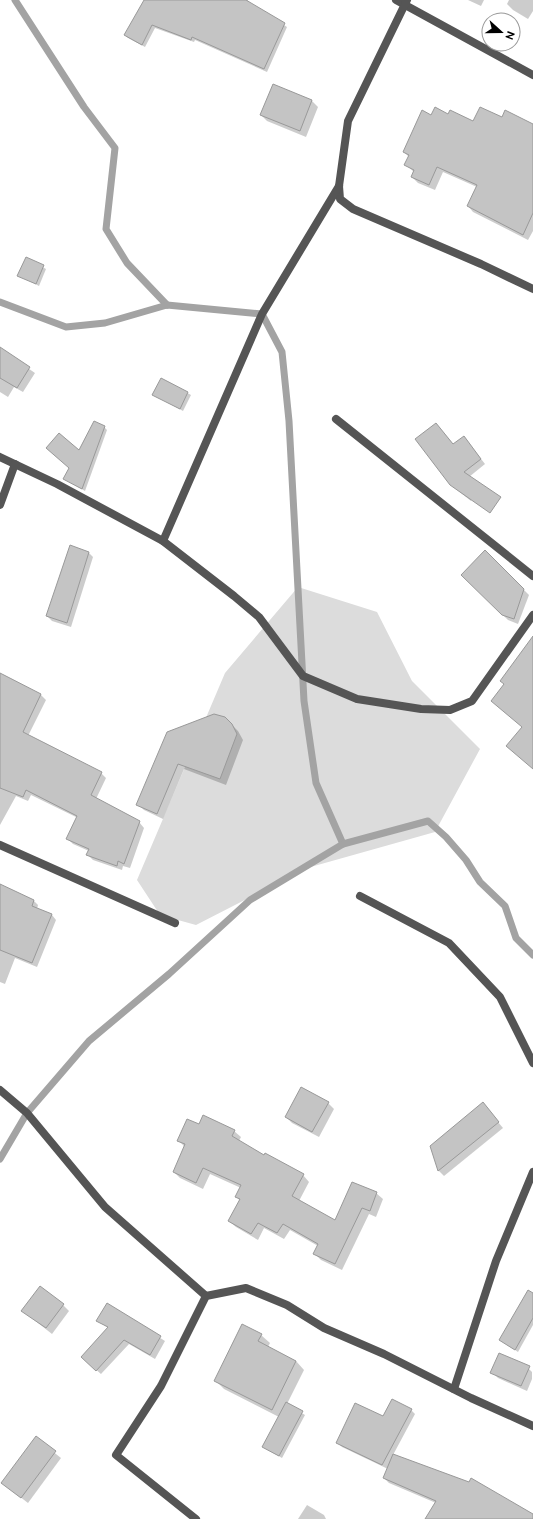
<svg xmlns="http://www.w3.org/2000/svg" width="533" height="1519" font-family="Ubuntu,sans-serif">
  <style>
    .green { fill: #dcdcdc }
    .shadow { fill: #0003 }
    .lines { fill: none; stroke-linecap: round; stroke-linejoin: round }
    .stream { stroke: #a3a3a3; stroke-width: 7 }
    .building { fill: #c4c4c4; stroke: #999 }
    .street { stroke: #555; stroke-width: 8 }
  </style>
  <rect width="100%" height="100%" fill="#fff"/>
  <!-- green -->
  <path class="green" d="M298,587L377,612L412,681L480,749L435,832L307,868L196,925L160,915L137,880L225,673Z"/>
  <!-- shadow -->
  <g class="shadow">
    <path d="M145,0H248V2L287,27L267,72L195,40L194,42L155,28L145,47L128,38L125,35Z"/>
    <path d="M468,0H484L481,6Z"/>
    <path d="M509,0H533V11L528,19L513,10L507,4Z"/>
    <path d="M274,86L312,101L318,107L306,137L267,121L261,115Z"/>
    <path d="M432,116H448L473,123L502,118L533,166V231L528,240L473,212L468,206L477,187L443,172L435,190L418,183L412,177L414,172L405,164L409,157L404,152Z"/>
    <path d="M26,258L46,269L39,286L18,275Z"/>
    <path d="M0,349L35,373L23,392L14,387L8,397L0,392Z"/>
    <path d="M162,379L191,395L183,411L154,395Z"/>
    <path d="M436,424L454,445L464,437L485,464L469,477L478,484L471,501L451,485Z"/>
    <path d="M104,427L107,430L85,491L65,479L79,451Z"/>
    <path d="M88,552L93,557L71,627L52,621L47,616Z"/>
    <path d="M462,575L513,579L529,595L518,624L508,620Z"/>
    <path d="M4,676L41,695L46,700L28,736L101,773L106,778L96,799L139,822L144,828L130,868L123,866L122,870L93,860L88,855L89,851L73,844L68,839L78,818L31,795L28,801L16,796L0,825V687Z"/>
    <path d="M232,725L238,731L243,740L226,785L184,769L163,819L144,810L138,804L168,733Z"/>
    <path d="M0,886L34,901L38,905L37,909L52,915L56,920L37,967L15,958L5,984L0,982Z"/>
    <path d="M328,1103L334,1109L319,1137L292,1123L286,1117Z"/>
    <path d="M487,1109L503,1128L444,1176L439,1171L431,1146Z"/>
    <path d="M199,1125L234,1131L241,1137L239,1141L265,1156L303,1175L309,1182L299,1201L335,1221L376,1193L383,1199L376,1217L369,1214L342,1270L321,1260L315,1254L318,1246L290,1230L284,1239L264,1228L258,1240L236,1227L229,1221L240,1201L236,1196L241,1188L210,1174L203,1189L180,1178L174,1172L185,1147L178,1140Z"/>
    <path d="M533,1294V1325L518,1352L500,1340Z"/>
    <path d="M107,1304L165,1341L155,1359L129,1344L101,1374L86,1361L108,1328L98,1321Z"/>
    <path d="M63,1305L69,1311L52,1334L23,1311Z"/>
    <path d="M261,1335L270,1343L268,1347L296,1361L304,1370L287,1404L305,1415L282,1458L263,1447L279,1417L224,1389L216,1381Z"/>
    <path d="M526,1366L532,1372V1379L527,1391L498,1378L492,1372Z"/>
    <path d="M411,1410L415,1414L393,1455L493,1519H427L436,1503L389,1483L384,1478L388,1469L342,1447L338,1443L383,1418Z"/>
    <path d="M36,1438L61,1458L28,1503L2,1483Z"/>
    <path d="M307,1505L324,1515L326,1519H298Z"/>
  </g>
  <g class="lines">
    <!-- stream -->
    <g class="stream">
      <path d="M15,0L84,107L115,148L106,229L127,263L167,305"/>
      <path d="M0,302L66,327L105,323L167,305L262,314L282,352L289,421L304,701L316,783L343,844"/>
      <path d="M0,1159L27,1113L89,1041L169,974L250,900L343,844L428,821L446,837L466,860L480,882L505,906L516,938L533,955"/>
    </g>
  </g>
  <!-- building -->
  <g class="building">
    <path d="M144,0H246L285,23L264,69L192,37L191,40L152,25L142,45L124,35Z"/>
    <path d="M273,84L312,100L300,131L260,115Z"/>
    <path d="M435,107L448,114L450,110L473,121L480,107L502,117L505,110L533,124V213L523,235L467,206L477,185L437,167L429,185L411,177L414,170L404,165L409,155L403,152L422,110L431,115Z"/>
    <path d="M26,257L44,265L36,284L17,276Z"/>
    <path d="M0,347L30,367L17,388L0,378Z"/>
    <path d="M161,378L188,392L180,409L152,395Z"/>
    <path d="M94,421L105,426L82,489L63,479L69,468L46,448L59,433L79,450Z"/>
    <path d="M436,423L453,444L464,436L481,459L464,472L501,497L490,513L450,485L415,439Z"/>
    <path d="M70,545L89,552L67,623L46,616Z"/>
    <path d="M485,550L524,589L514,619L502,615L461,575Z"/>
    <path d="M533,636V769L506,746L522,727L491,701L504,684L500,681Z"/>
    <path d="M0,673L41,694L23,732L102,772L91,795L140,821L124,864L118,861L117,866L86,855L89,849L66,839L77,816L26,790L23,797L0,788Z"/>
    <path d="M214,714L225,717L232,724L237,734L220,779L178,764L157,814L136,805L167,732Z"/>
    <path d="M0,884L34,900L32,906L52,914L32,963L0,950Z"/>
    <path d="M301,1087L329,1102L312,1132L285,1117Z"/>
    <path d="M483,1102L499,1122L438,1171L430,1146Z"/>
    <path d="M203,1115L235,1130L232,1136L264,1155L265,1153L304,1174L292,1196L335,1220L352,1182L377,1192L370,1211L362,1208L335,1264L313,1254L318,1244L283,1224L277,1233L258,1223L251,1234L228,1221L240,1199L235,1197L241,1185L203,1168L196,1183L173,1172L185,1144L177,1141L187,1119L199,1124Z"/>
    <path d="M40,1286L64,1304L46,1328L21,1311Z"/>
    <path d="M528,1290L533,1293V1318L515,1350L499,1340Z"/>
    <path d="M107,1303L161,1336L150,1355L124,1340L96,1371L81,1357L108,1327L96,1321Z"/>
    <path d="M242,1324L262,1334L258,1341L296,1361L272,1410L214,1381Z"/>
    <path d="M499,1353L530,1366L521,1386L490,1373Z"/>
    <path d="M392,1399L412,1409L382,1465L336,1443L355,1403L383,1416Z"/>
    <path d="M286,1402L303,1411L279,1456L262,1447Z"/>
    <path d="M36,1436L56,1451L21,1498L1,1483Z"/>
    <path d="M393,1454L469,1482L471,1478L533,1514V1519H425L436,1501L383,1478Z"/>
  </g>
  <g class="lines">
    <!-- street -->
    <g class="street">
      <path d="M396,0L533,75"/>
      <path d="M407,0L348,121L339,186L340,199L353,209L481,264L533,289"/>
      <path d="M336,419L533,576"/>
      <path d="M0,457L57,484L163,541L234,596L259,617L303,676L357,699L421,709L450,710L472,701L533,615"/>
      <path d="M0,505L15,464"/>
      <path d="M163,541L262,314L339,186"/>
      <path d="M0,845L175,923"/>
      <path d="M360,896L449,943L500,997L533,1063"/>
      <path d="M0,1090L27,1113L105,1207L206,1296"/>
      <path d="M454,1389L496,1261L533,1172"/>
      <path d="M196,1519L116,1455L161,1386L206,1296L246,1288L287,1305L324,1328L384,1354L471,1398L533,1426"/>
    </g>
  </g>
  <!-- north arrow -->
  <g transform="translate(501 32) rotate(111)"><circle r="19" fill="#ffffff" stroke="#999999"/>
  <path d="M0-3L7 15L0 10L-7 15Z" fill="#000000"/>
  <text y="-6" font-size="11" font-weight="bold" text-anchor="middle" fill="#000000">N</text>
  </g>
</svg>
